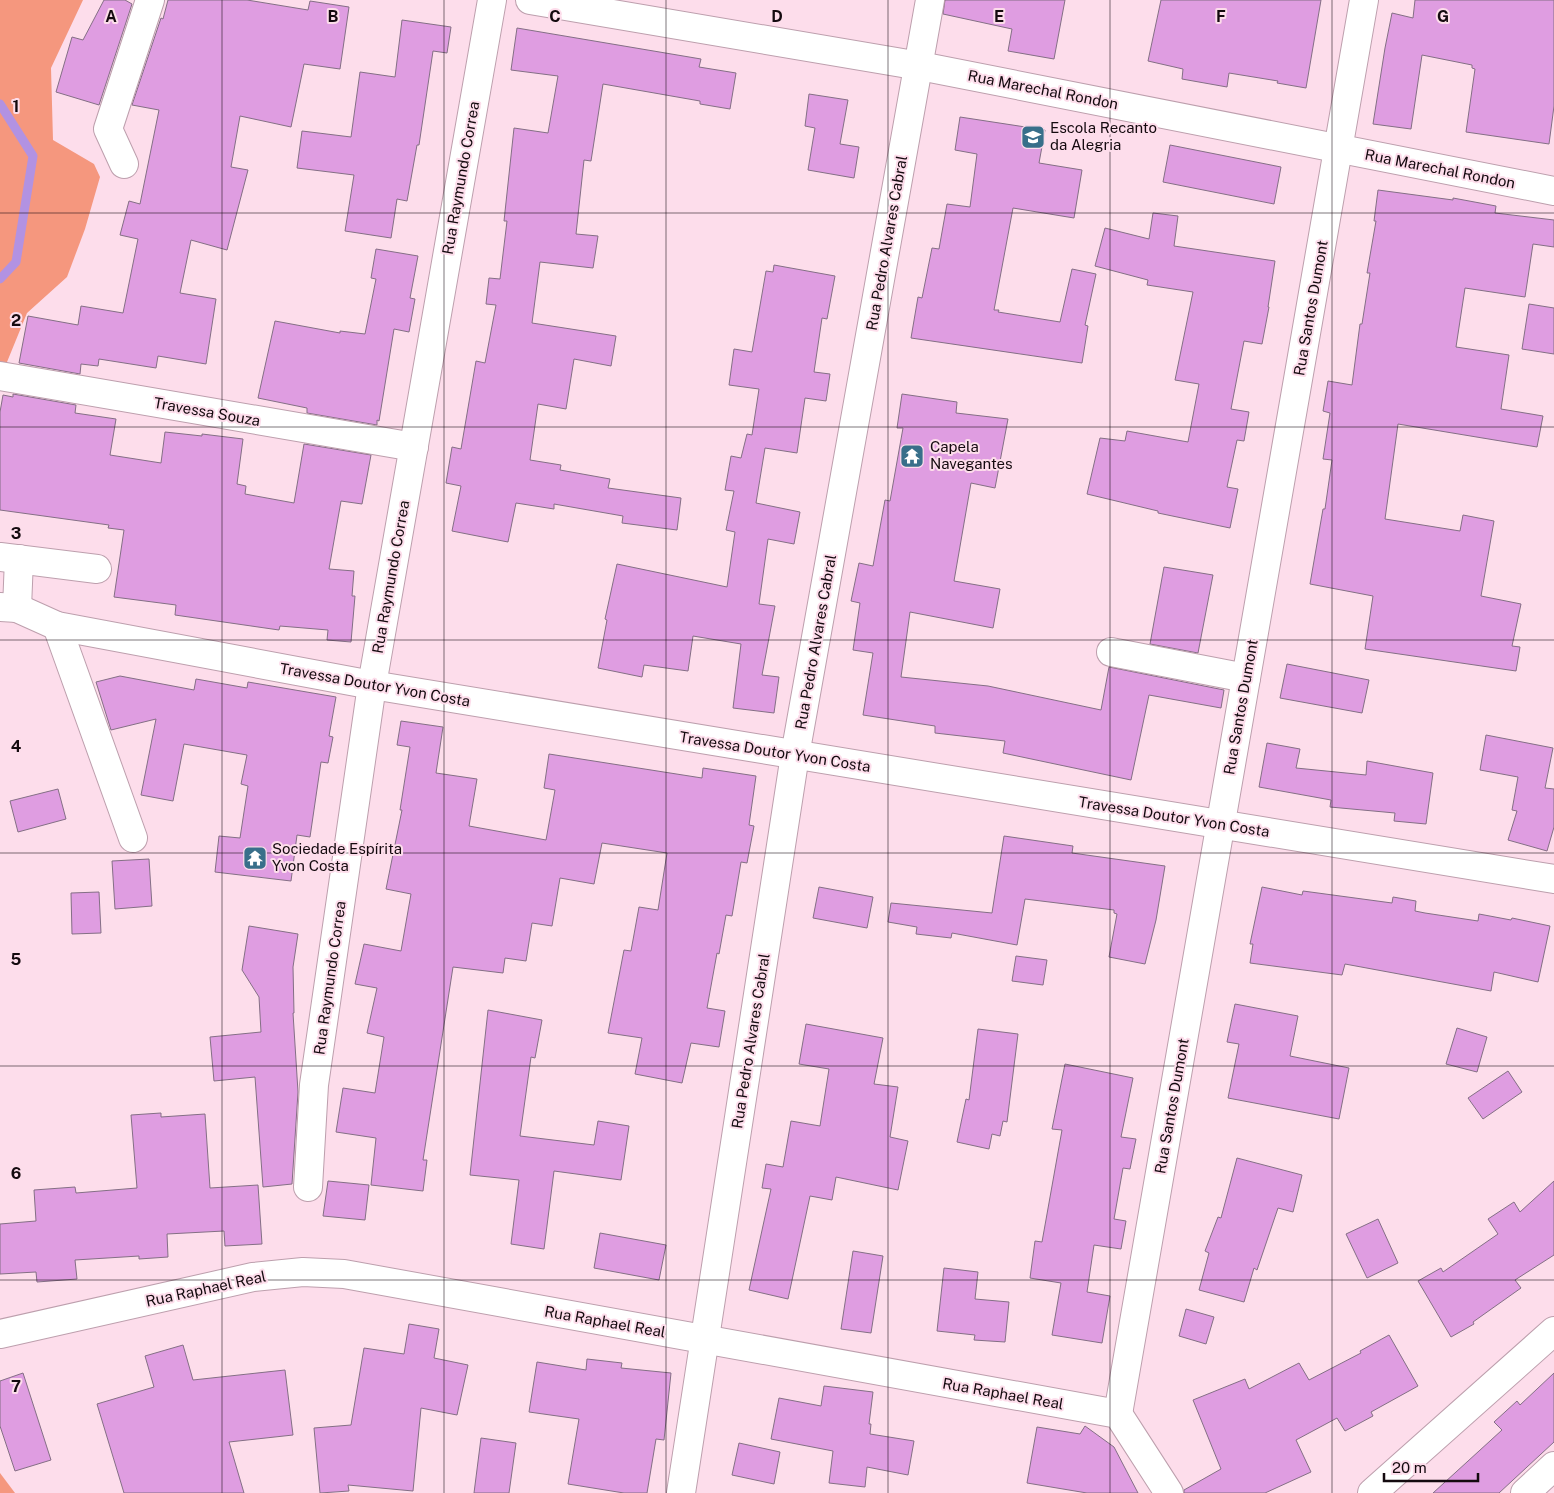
<svg xmlns="http://www.w3.org/2000/svg" width="1554" height="1493" font-family="'Public Sans',sans-serif">
  <style>
    .forest { fill: #f5977e }
    .lines { fill: none; stroke-linecap: round; stroke-linejoin: round }
    .stream { stroke: #b292e2; stroke-width: 9 }
    .building { fill: #df9de1; stroke: #846f85 }
    .minor-casing { stroke: #bd9fad; stroke-width: 30 }
    .minor { stroke: #fff; stroke-width: 28 }
    .grid { fill: none; stroke: #140a0f; stroke-width: 1; stroke-opacity: 0.55 }
    .labels { text-anchor: middle; stroke-width: 4; stroke-linejoin: round; paint-order: stroke }
    .street-label { font-size: 15px; fill: #140a0f; stroke: #fdddeb }
    .poi-label { font-size: 15px; fill: #140a0f; stroke: #fdddeb; text-anchor: start }
    .grid-label { font-size: 16px; text-anchor: middle; font-weight: bold; fill: #140a0f; stroke: #fdddeb; stroke-width: 4; stroke-linejoin: round; paint-order: stroke }
  </style>
  <rect width="100%" height="100%" fill="#fdddeb"/>
  <!-- forest -->
  <g class="forest">
    <path d="M0,0H83L51,68L53,140L94,164L100,177L85,229L67,277L27,313L7,362H0Z"/>
    <path d="M0,1473L15,1493H0Z"/>
  </g>
  <g class="lines">
    <!-- stream -->
    <path class="stream" d="M0,104L33,156L16,262L0,279"/>
  </g>
  <!-- building -->
  <g class="building">
    <path d="M104,0H125L132,4L99,105L56,92L72,37L83,40Z"/>
    <path d="M168,0H247L308,10L310,1L349,7L340,69L304,64L291,127L240,116L231,167L248,170L227,250L191,240L180,293L216,299L206,364L158,356L156,368L99,359L98,366L81,364L80,374L19,363L28,316L78,325L81,306L123,313L138,239L120,235L129,201L140,204L159,110L132,105L161,18L163,19Z"/>
    <path d="M945,0H1065L1054,59L1008,51L1012,29L943,14Z"/>
    <path d="M1161,0H1321L1306,88L1277,83L1278,81L1229,73L1227,87L1182,79L1183,69L1148,61Z"/>
    <path d="M1415,0H1554V106L1549,144L1466,132L1475,69L1472,68V65L1422,55L1411,129L1373,124L1385,48L1392,13L1413,18Z"/>
    <path d="M402,20L451,27L447,53L433,51L419,145H417L407,201L397,199L391,238L345,231L354,175L297,168L302,131L351,137L360,72L395,77Z"/>
    <path d="M517,28L701,59L699,67L736,73L730,109L700,104V101L603,84L591,161L584,160L576,234L598,236L593,268L540,262L532,323L616,336L611,366L574,359L566,409L538,404L530,460L561,465L560,470L610,479L608,488L681,498L677,530L622,523L623,516L554,504V509L516,503L508,542L452,531L461,486L446,483L452,447L461,449L476,361L485,363L496,305L486,304L489,278L500,279L507,221H504L514,128L548,133L558,76L511,70Z"/>
    <path d="M809,94L848,100L840,144L859,147L854,178L808,170L815,128L805,126Z"/>
    <path d="M960,117L1045,130L1039,163L1082,170L1074,218L1013,208L994,310H999L998,312L1060,322L1072,269L1096,274L1085,325L1088,326L1082,363L911,338L918,297L922,298L932,248L939,249L947,204L970,207L977,154L955,150Z"/>
    <path d="M1170,145L1281,167L1274,204L1163,182Z"/>
    <path d="M1378,190L1453,200V198L1496,206L1495,213L1554,220V247L1533,244L1525,297L1465,288L1456,347L1509,355L1501,409L1543,416L1537,447L1398,424L1385,519L1460,531L1463,515L1494,521L1481,596L1521,604L1512,646L1520,647L1516,671L1365,649L1373,596L1310,584L1323,509H1325L1332,460L1323,459L1330,413L1323,411L1328,381L1352,385L1360,324H1362L1370,273H1367L1376,221H1374Z"/>
    <path d="M1153,213L1178,216L1174,246L1275,261L1268,307H1269L1262,344L1244,341L1231,409L1249,412L1244,441L1237,440L1227,487L1238,489L1230,528L1158,513V511L1087,494L1100,438L1125,441L1127,431L1188,442L1199,384L1175,380L1193,292L1147,285L1148,280L1095,266L1105,228L1149,239Z"/>
    <path d="M376,249L418,256L410,298L415,299L409,332L394,329L379,421L377,420V425L307,413V408L258,398L275,321L340,333V331L365,334L376,279L371,278Z"/>
    <path d="M774,265L835,276L827,319L822,318L814,372L830,374L826,401L805,398L797,453L765,448L756,503L800,512L794,544L768,539L759,604L775,606L762,675L779,677L774,713L733,708L741,644L693,636L688,671L644,665L642,677L598,668L607,620L605,619L617,564L727,587L735,532L726,530L734,491L725,490L731,456L741,458L747,434L752,435L759,389L729,385L734,349L752,352L766,271L773,272Z"/>
    <path d="M1529,304L1554,308V354L1522,349Z"/>
    <path d="M13,394L76,405L75,413L116,419L110,455L161,463L165,432L202,436V434L243,439L237,484L246,486L245,494L294,503L304,444L371,455L362,504L341,501L329,569L354,571L352,596H355L351,642L327,640L328,630L280,626L279,630L175,615L176,605L114,597L124,530L108,528L109,525L0,510V412L3,395L13,397Z"/>
    <path d="M902,394L957,402L956,413L1008,419L995,488L971,483L954,581L1000,589L993,628L910,612L901,677L988,686L1101,710L1109,667L1224,690L1221,708L1149,695L1131,780L1003,753L1005,741L935,733V726L863,715L873,653L853,650L860,603L851,601L859,563L873,566L885,500L890,501L903,428H897Z"/>
    <path d="M1164,567L1213,575L1198,653L1150,644Z"/>
    <path d="M1287,664L1369,680L1362,713L1280,698Z"/>
    <path d="M120,676L194,690L196,679L247,688L248,682L336,697L329,736L333,737L328,763L321,762L310,837L297,835L291,881L215,872L219,836L240,838L248,786L241,784L247,755L184,744L173,801L141,795L156,719L111,730L96,682Z"/>
    <path d="M401,721L443,727L436,773L477,779L469,826L546,840L555,790L544,788L549,754L702,778L703,768L756,776L749,825L754,826L747,863L741,862L732,916L726,915L719,954L717,953L707,1008L725,1011L719,1047L691,1043L682,1083L635,1074L642,1038L608,1033L624,950L631,951L639,907L658,910L667,853L602,843L594,884L560,878L552,926L532,923L526,961L505,958L503,973L453,967L423,1160H427L423,1191L371,1185L376,1138L336,1132L343,1088L375,1093L384,1037L367,1033L377,988L355,984L364,944L401,951L411,894L386,889L402,810H400L410,747L397,745Z"/>
    <path d="M1486,735L1553,748L1545,788L1554,789V827L1547,851L1508,840L1517,811L1512,810L1518,777L1480,770Z"/>
    <path d="M1267,743L1300,749L1296,768L1366,775L1367,761L1433,773L1426,824L1394,821L1395,813L1330,807L1331,800L1259,787Z"/>
    <path d="M58,789L66,819L18,832L10,801Z"/>
    <path d="M1004,836L1073,846L1072,853L1165,866L1156,920L1145,964L1109,957L1117,914L1114,913V910L1025,899L1017,945L952,933L951,938L916,934L917,927L888,922L891,903L992,913Z"/>
    <path d="M149,859L152,906L115,909L112,861Z"/>
    <path d="M819,887L873,897L867,928L813,918Z"/>
    <path d="M1262,887L1302,895L1303,891L1392,903L1393,897L1416,901L1415,911L1425,913L1478,921L1479,914L1511,920L1512,918L1550,926L1538,982L1494,972L1491,991L1345,964L1342,975L1250,963L1253,944H1250Z"/>
    <path d="M99,892L101,933L72,934L71,893Z"/>
    <path d="M249,926L298,934L293,967L294,1013H293L298,1092L292,1184L263,1187L255,1077L214,1081L210,1037L261,1032L259,997L242,970Z"/>
    <path d="M1016,956L1047,960L1043,985L1012,981Z"/>
    <path d="M1235,1004L1298,1016L1290,1056L1349,1068L1339,1119L1228,1098L1239,1044L1227,1042Z"/>
    <path d="M488,1010L542,1020L535,1058L531,1057L520,1136L594,1145L598,1121L629,1126L621,1180L554,1171L544,1249L511,1244L519,1180L470,1175Z"/>
    <path d="M806,1024L883,1038L874,1084L898,1087L890,1137L908,1141L898,1190L836,1177L832,1200L810,1196L788,1299L749,1290L771,1189L762,1188L766,1164L783,1167L791,1121L820,1126L829,1069L799,1064Z"/>
    <path d="M1457,1028L1487,1037L1477,1072L1446,1064Z"/>
    <path d="M978,1029L1018,1034L1007,1122L1003,1121L1000,1136L992,1134L989,1149L957,1142L966,1099L969,1100Z"/>
    <path d="M1065,1064L1133,1078L1121,1137L1136,1139L1130,1169L1123,1168L1114,1219L1126,1221L1121,1249L1094,1245L1087,1292L1110,1296L1102,1343L1052,1335L1061,1283L1030,1278L1035,1241L1042,1242L1062,1130L1052,1129Z"/>
    <path d="M1508,1071L1522,1092L1483,1119L1468,1098Z"/>
    <path d="M161,1113V1117L205,1114L210,1188L258,1185L262,1244L225,1246L224,1231L167,1234L168,1257L139,1259V1256L75,1260L77,1279L37,1282L36,1272L0,1274V1224L36,1221L34,1190L75,1187L76,1193L137,1188L131,1115Z"/>
    <path d="M1237,1158L1302,1175L1293,1212L1278,1208L1257,1270L1254,1268L1244,1302L1199,1290L1209,1253L1205,1251L1218,1217L1221,1218Z"/>
    <path d="M328,1181L369,1185L365,1220L323,1216Z"/>
    <path d="M1554,1181V1255L1515,1280L1521,1288L1473,1322L1474,1324L1451,1337L1418,1281L1441,1268L1443,1272L1498,1234L1488,1219L1514,1202L1520,1212Z"/>
    <path d="M1378,1219L1398,1263L1367,1278L1346,1234Z"/>
    <path d="M600,1233L666,1245L659,1280L594,1268Z"/>
    <path d="M853,1251L883,1256L871,1333L841,1329Z"/>
    <path d="M944,1268L978,1272L975,1299L1009,1302L1005,1342L974,1340L975,1335L937,1331Z"/>
    <path d="M1186,1309L1214,1317L1206,1344L1179,1336Z"/>
    <path d="M409,1324L439,1329L434,1358L468,1365L457,1415L421,1408L413,1491L348,1485L349,1491L320,1493L314,1428L351,1425L364,1348L404,1354Z"/>
    <path d="M1389,1335L1418,1386L1371,1412L1373,1416L1345,1431L1337,1418L1296,1440L1311,1472L1265,1493H1184V1490L1221,1469L1193,1400L1245,1379L1249,1389L1299,1363L1309,1380L1361,1353L1360,1351Z"/>
    <path d="M183,1345L193,1380L285,1370L293,1435L229,1442L244,1493H124L97,1404L154,1387L145,1356Z"/>
    <path d="M587,1359L622,1363L621,1368L671,1373L664,1440L656,1439L647,1493H624L568,1484L579,1419L529,1412L537,1362L586,1370Z"/>
    <path d="M23,1373L51,1460L15,1471L0,1426V1381Z"/>
    <path d="M1554,1373V1442L1499,1493H1433L1502,1430L1494,1422L1517,1401L1520,1405Z"/>
    <path d="M824,1386L873,1392L869,1424H871L870,1434L914,1441L908,1475L867,1467L865,1487L829,1483L833,1451L771,1439L779,1398L821,1406Z"/>
    <path d="M1085,1426L1114,1447L1138,1493H1087L1027,1483L1037,1427L1080,1434Z"/>
    <path d="M481,1438L516,1443L509,1493H474Z"/>
    <path d="M739,1443L780,1452L774,1484L732,1475Z"/>
  </g>
  <g class="lines">
    <!-- minor casing -->
    <g class="minor-casing">
      <g id="minor">
        <path d="M530,0L920,66L1554,191"/>
        <path d="M124,164L108,129L150,0"/>
        <path d="M0,376L414,447"/>
        <path d="M0,557L97,569"/>
        <path d="M0,607L17,608L57,626L372,685L1554,879"/>
        <path d="M17,608L19,559"/>
        <path d="M57,626L133,838"/>
        <path d="M1111,652L1246,678"/>
        <path d="M308,1187L314,1085L372,685L492,0"/>
        <path d="M0,1334L253,1277L303,1272L344,1274L1118,1414L1169,1493"/>
        <path d="M1118,1414L1364,0"/>
        <path d="M681,1493L795,755L930,0"/>
        <path d="M1372,1493L1554,1331"/>
        <path d="M1525,1493L1554,1466"/>
      </g>
    </g>
    <!-- minor -->
    <use href="#minor" class="minor"/>
  </g>
  <!-- grid -->
  <path class="grid" d="M222,0V1493M444,0V1493M666,0V1493M888,0V1493M1110,0V1493M1332,0V1493M0,213H1554M0,427H1554M0,640H1554M0,853H1554M0,1066H1554M0,1280H1554"/>
  <!-- icons -->
  <defs>
    <g id="school-square" transform="scale(1.25)"><rect x="-9" y="-9" width="18" height="18" rx="4" fill="#386f8a" stroke="#fdddeb"/><path d="M0-5L7-2L0 1L-7-2ZM-4 1L0 2.5L4 1V4Q0 6-4 4Z" fill="#fff"/></g>
    <g id="temple-square" transform="scale(1.25)"><rect x="-9" y="-9" width="18" height="18" rx="4" fill="#386f8a" stroke="#fdddeb"/><path d="M0-6L5-2H3V0L6.5 2.5H4V6H1.5V3h-3V6H-4V2.5H-6.5L-3 0V-2H-5Z" fill="#fff"/></g>
  </defs>
  <g fill-rule="evenodd">
    <use href="#school-square" x="1033" y="137"/>
    <use href="#temple-square" x="912" y="456"/>
    <use href="#temple-square" x="255" y="858"/>
  </g>
  <g class="labels">
    <!-- street labels -->
    <g class="street-label">
      <text transform="translate(1043 90) rotate(11)" y="5">Rua Marechal Rondon</text>
      <text transform="translate(1440 169) rotate(11)" y="5">Rua Marechal Rondon</text>
      <text transform="translate(461 178) rotate(-80)" y="5">Rua Raymundo Correa</text>
      <text transform="translate(887 243) rotate(-80)" y="5">Rua Pedro Alvares Cabral</text>
      <text transform="translate(1311 308) rotate(-80)" y="5">Rua Santos Dumont</text>
      <text transform="translate(207 412) rotate(10)" y="5">Travessa Souza</text>
      <text transform="translate(391 577) rotate(-80)" y="5">Rua Raymundo Correa</text>
      <text transform="translate(816 642) rotate(-80)" y="5">Rua Pedro Alvares Cabral</text>
      <text transform="translate(375 685) rotate(10)" y="5">Travessa Doutor Yvon Costa</text>
      <text transform="translate(1241 707) rotate(-80)" y="5">Rua Santos Dumont</text>
      <text transform="translate(775 752) rotate(9)" y="5">Travessa Doutor Yvon Costa</text>
      <text transform="translate(1174 817) rotate(9)" y="5">Travessa Doutor Yvon Costa</text>
      <text transform="translate(330 978) rotate(-82)" y="5">Rua Raymundo Correa</text>
      <text transform="translate(751 1041) rotate(-81)" y="5">Rua Pedro Alvares Cabral</text>
      <text transform="translate(1172 1106) rotate(-80)" y="5">Rua Santos Dumont</text>
      <text transform="translate(206 1289) rotate(-12)" y="5">Rua Raphael Real</text>
      <text transform="translate(605 1322) rotate(10)" y="5">Rua Raphael Real</text>
      <text transform="translate(1003 1394) rotate(10)" y="5">Rua Raphael Real</text>
    </g>
    <!-- poi labels -->
    <g class="poi-label">
      <text x="1050" y="133">Escola Recanto<tspan x="1050" dy="17">da Alegria</tspan></text>
      <text x="930" y="452">Capela<tspan x="930" dy="17">Navegantes</tspan></text>
      <text x="272" y="854">Sociedade Espírita<tspan x="272" dy="17">Yvon Costa</tspan></text>
    </g>
  </g>
  <g class="grid-label">
    <text x="111" y="22">A</text>
    <text x="333" y="22">B</text>
    <text x="555" y="22">C</text>
    <text x="777" y="22">D</text>
    <text x="999" y="22">E</text>
    <text x="1221" y="22">F</text>
    <text x="1443" y="22">G</text>
    <text x="16" y="112">1</text>
    <text x="16" y="326">2</text>
    <text x="16" y="539">3</text>
    <text x="16" y="752">4</text>
    <text x="16" y="965">5</text>
    <text x="16" y="1179">6</text>
    <text x="16" y="1392">7</text>
  </g>
  <!-- scale -->
  <path d="M1384 1473v8h94v-8" fill="none" stroke="#140a0f" stroke-width="2.5"/>
  <text x="1392" y="1473" font-size="15" fill="#140a0f" stroke="#fdddeb" stroke-width="4" paint-order="stroke">20 m</text>
</svg>
